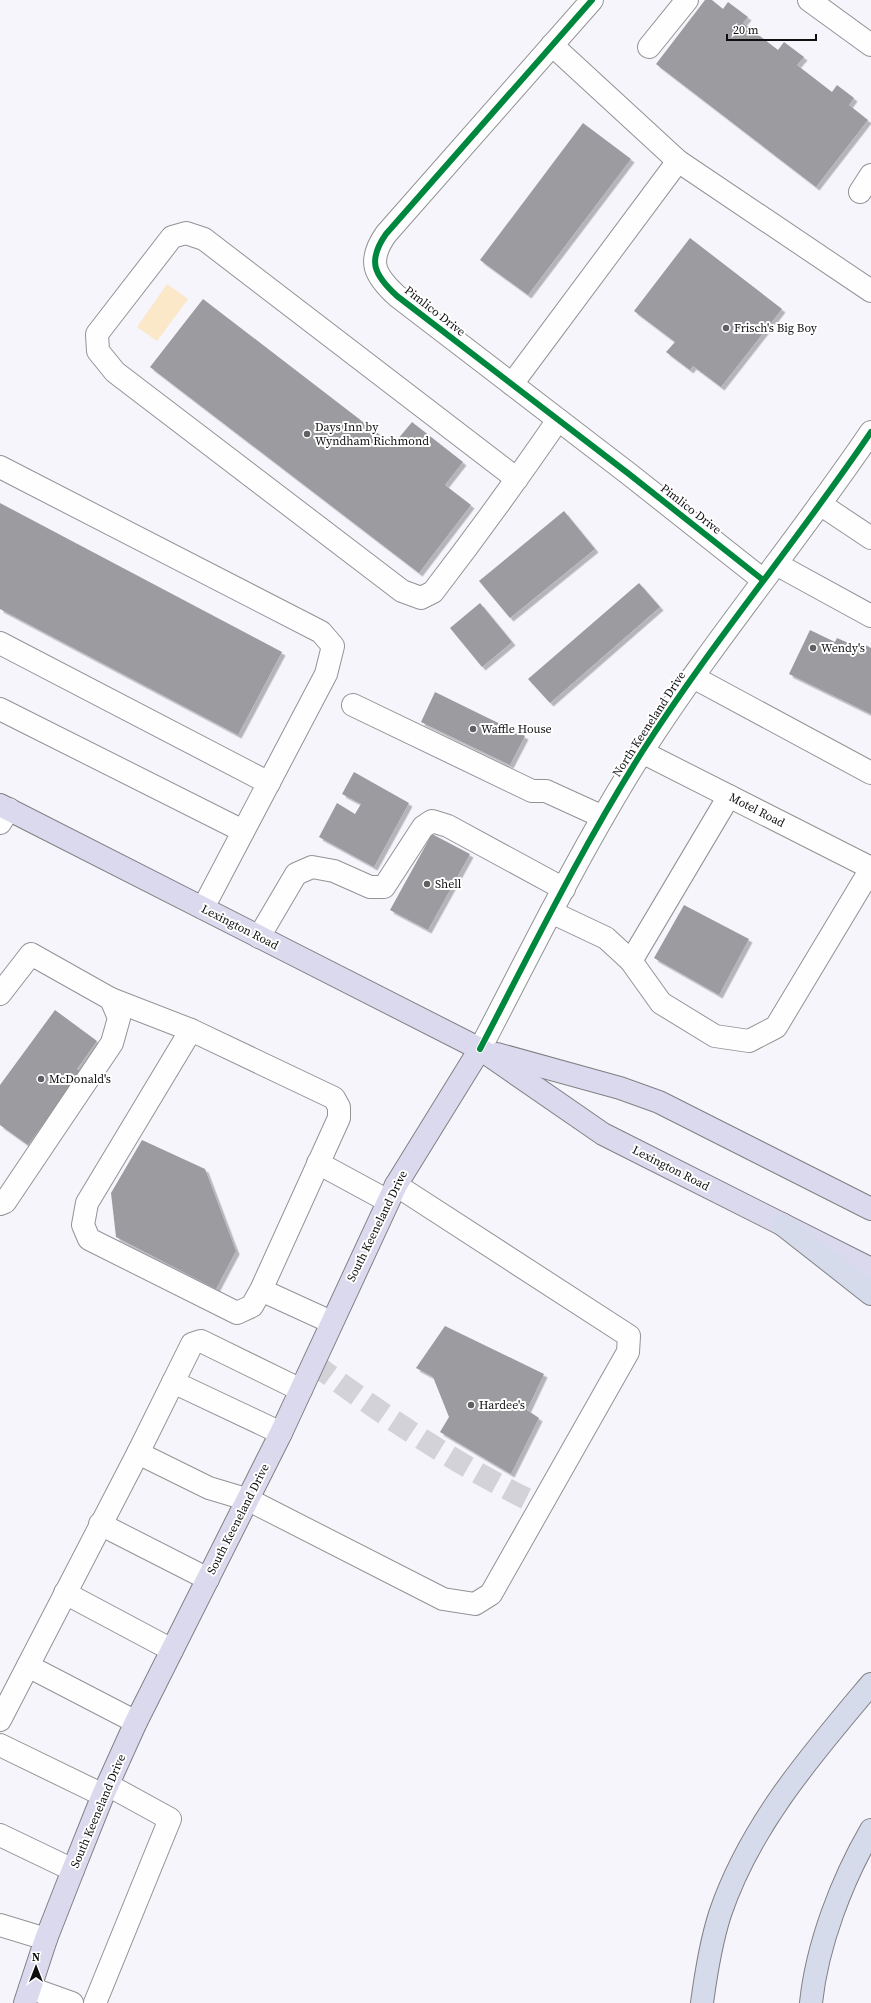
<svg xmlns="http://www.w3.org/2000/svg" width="871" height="2003" font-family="'Source Serif 4',serif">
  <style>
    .water { fill: #fae8c8 }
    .building { fill: #9b9ba0; filter: url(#shadow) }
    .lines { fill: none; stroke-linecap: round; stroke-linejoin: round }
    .minor-tunnel { stroke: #d3d2d8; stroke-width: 22; stroke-dasharray: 22 11; stroke-linecap: butt }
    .minor-casing { stroke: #939396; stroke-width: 24 }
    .major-casing { stroke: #808083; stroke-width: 24 }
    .highway-casing { stroke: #808083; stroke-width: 24 }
    .minor { stroke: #fefeff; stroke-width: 22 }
    .major { stroke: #dbd9ee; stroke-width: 22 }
    .highway { stroke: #d6dbeb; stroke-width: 22 }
    .cycleway-casing { stroke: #fff; stroke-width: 8 }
    .cycleway { stroke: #00873e; stroke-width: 6 }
    .poi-dot { fill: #606062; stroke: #fff; stroke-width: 1.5 }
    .labels { text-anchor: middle; stroke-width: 4; stroke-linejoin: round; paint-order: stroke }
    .street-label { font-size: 12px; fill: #0f0f0f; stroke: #fff }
    .poi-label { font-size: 12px; fill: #0f0f0f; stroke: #fff; text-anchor: start }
  </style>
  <defs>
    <filter id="shadow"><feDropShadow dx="3.5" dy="3.5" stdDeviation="0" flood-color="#0004"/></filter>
  </defs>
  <rect width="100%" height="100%" fill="#f6f5fc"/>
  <!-- water -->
  <path class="water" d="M167,284L188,299L157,341L137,327Z"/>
  <!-- building -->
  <g class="building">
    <path d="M705,0H712L723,9L728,2L748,17L743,23L778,50L784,42L804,57L797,65L832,92L837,85L854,98L849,105L868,120L816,187L656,64Z"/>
    <path d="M583,123L631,159L528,295L480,260Z"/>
    <path d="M690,238L782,309L721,387L693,366L690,370L666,352L675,342L634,311Z"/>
    <path d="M203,299L393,445L412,422L463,462L445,485L471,505L419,573L150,367Z"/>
    <path d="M0,503L282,652L238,735L0,609Z"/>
    <path d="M564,511L595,549L510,618L479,581Z"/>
    <path d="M639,583L660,607L550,703L528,679Z"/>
    <path d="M480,603L512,642L482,667L450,628Z"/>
    <path d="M810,630L835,642L837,638L862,649L864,644L871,648V714L789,674Z"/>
    <path d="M435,692L525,736L510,765L421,722Z"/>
    <path d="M354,772L409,803L374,867L319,837L337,803L355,814L361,804L342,794Z"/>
    <path d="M432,834L470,854L428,930L390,910Z"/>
    <path d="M684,905L749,939L719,995L654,958Z"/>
    <path d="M55,1010L97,1041L77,1069L81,1072L28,1145L0,1125V1085Z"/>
    <path d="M142,1140L205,1169L236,1251L216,1289L116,1237L111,1193Z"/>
    <path d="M445,1326L544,1374L527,1410L539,1418L511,1474L440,1432L449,1417L433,1377L416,1368Z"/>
  </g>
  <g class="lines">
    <!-- minor-tunnel -->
    <path class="minor-tunnel" d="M313,1363C385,1417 460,1467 541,1506"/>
    <!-- minor casing -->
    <g class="minor-casing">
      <g id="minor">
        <path d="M592,0L386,234C367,261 374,275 397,296L629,474L763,580"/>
        <path d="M809,0L871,45"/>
        <path d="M552,45L678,161"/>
        <path d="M649,47L687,0"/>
        <path d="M860,192L871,175"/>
        <path d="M512,384L678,161L871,291"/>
        <path d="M0,467L321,632L333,646L326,674L203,908"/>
        <path d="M517,479L204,239L186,233L172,237L97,334L98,351L115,372L402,591L421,598L433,592C476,536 518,478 558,420"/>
        <path d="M820,504L871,538"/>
        <path d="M776,564L871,616"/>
        <path d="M0,643L269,783"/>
        <path d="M693,677L871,773"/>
        <path d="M353,705L532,791H546L603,817"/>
        <path d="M0,709L243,831"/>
        <path d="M642,752L871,868"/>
        <path d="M0,823L9,809"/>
        <path d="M551,912L606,938L631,961L661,1003L715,1036L749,1041L776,1027L871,869"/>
        <path d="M259,937L296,874L312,867L334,871L370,887H384L423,827L432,821L448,826L564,889"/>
        <path d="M631,961L729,796"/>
        <path d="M0,994L31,954L111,999L119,1018L112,1043L5,1202L0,1204"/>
        <path d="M111,999L191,1030"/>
        <path d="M480,1049C532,949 582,847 642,752C713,641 798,540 871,432"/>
        <path d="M318,1163L388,1201"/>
        <path d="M261,1290L339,1118V1107L334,1098L191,1030L87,1203L83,1225L89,1239L237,1313L252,1306L261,1290L331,1322"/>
        <path d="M173,1382L281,1433"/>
        <path d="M138,1453L209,1488L249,1500L443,1599L475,1604L491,1594L628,1352L629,1336L396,1185"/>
        <path d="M100,1524L208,1579"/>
        <path d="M65,1593L172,1650"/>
        <path d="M28,1666L136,1722"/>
        <path d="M0,1720L138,1453L192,1344L201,1341L301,1390"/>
        <path d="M0,1745L103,1795"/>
        <path d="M0,1835L73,1870"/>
        <path d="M0,1925L46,1939"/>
        <path d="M30,1988L72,2003"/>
        <path d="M95,2003L170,1819L108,1785"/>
      </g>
    </g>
    <!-- major casing -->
    <g class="major-casing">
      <g id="major">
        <path d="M0,805L480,1049L603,1134L871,1269"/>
        <path d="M497,1054L620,1088L659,1102L871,1209"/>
        <path d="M25,2003L46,1939L73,1870L103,1795L136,1722L281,1433L396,1185L480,1049"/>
      </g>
    </g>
    <!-- highway casing -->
    <g class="highway-casing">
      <g id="highway">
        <path d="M782,1224L871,1294"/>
        <path d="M702,2003C706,1973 711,1942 720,1914C750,1825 812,1754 871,1684"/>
        <path d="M811,2003C817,1945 842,1880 871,1830"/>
      </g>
    </g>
    <!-- minor -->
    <use href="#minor" class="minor"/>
    <!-- major -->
    <use href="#major" class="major"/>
    <!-- highway -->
    <use href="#highway" class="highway"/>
    <!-- cycleway casing -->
    <g class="cycleway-casing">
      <g id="cycleway">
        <path d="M592,0L386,234C367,261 374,275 397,296L629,474L763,580"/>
        <path d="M480,1049C532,949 582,847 642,752C713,641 798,540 871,432"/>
      </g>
    </g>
    <!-- cycleway -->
    <use href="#cycleway" class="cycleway"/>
  </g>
  <!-- markers -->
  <g class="poi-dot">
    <circle cx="726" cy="328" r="4"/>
    <circle cx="307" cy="434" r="4"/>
    <circle cx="813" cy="648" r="4"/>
    <circle cx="473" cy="729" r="4"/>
    <circle cx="427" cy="884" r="4"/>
    <circle cx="41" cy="1079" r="4"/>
    <circle cx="471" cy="1405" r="4"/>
  </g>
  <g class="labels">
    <!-- street labels -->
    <g class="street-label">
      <text transform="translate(435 311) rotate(38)" y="4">Pimlico Drive</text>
      <text transform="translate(691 509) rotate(38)" y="4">Pimlico Drive</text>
      <text transform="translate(649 724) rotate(-57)" y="4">North Keeneland Drive</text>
      <text transform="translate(757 810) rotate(27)" y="4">Motel Road</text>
      <text transform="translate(240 927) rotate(27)" y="4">Lexington Road</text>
      <text transform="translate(671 1168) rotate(27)" y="4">Lexington Road</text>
      <text transform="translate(377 1226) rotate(-64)" y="4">South Keeneland Drive</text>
      <text transform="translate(238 1519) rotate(-63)" y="4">South Keeneland Drive</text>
      <text transform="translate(98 1811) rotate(-67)" y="4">South Keeneland Drive</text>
    </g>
    <!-- poi labels -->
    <g class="poi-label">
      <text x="734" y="332">Frisch's Big Boy</text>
      <text x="315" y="431">Days Inn by<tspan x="315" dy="14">Wyndham Richmond</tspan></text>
      <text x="821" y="652">Wendy's</text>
      <text x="481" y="733">Waffle House</text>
      <text x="435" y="888">Shell</text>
      <text x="49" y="1083">McDonald's</text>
      <text x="479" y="1409">Hardee's</text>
    </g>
  </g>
  <!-- north arrow -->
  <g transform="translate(36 1967)" stroke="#ffffff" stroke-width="3" paint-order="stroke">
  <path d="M0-3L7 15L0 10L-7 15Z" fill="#0f0f0f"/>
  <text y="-6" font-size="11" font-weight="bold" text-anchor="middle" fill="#0f0f0f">N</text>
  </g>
  <!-- scale -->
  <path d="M727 34v6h89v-6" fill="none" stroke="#0f0f0f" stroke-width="2"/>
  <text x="733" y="34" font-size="12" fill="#0f0f0f" stroke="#ffffff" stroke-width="3" paint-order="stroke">20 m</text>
</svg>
